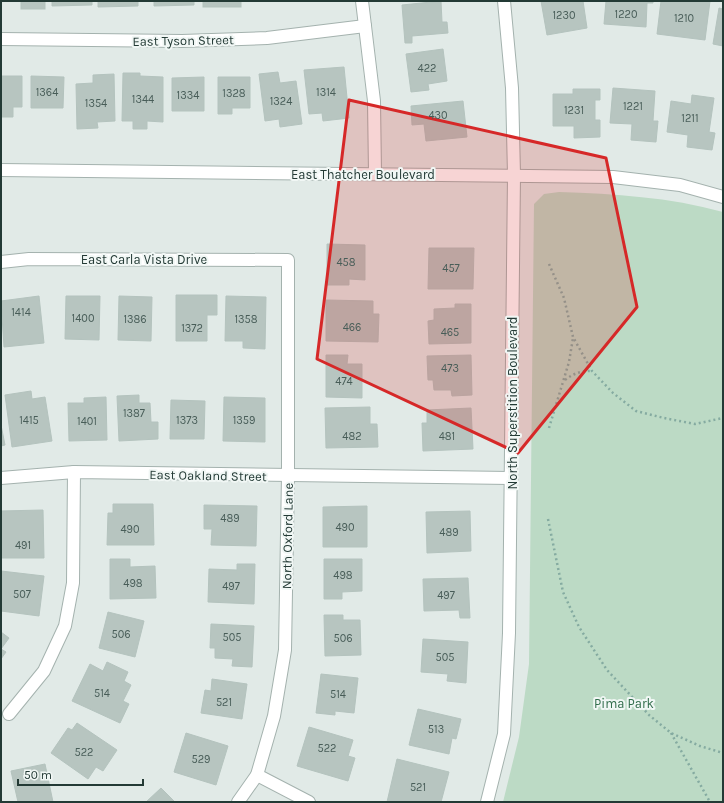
<svg xmlns="http://www.w3.org/2000/svg" width="724" height="803" font-family="Karla,sans-serif">
  <style>
    .green { fill: #bcdac5 }
    .building { fill: #b7c5c0; stroke: #b4c3be }
    .lines { fill: none; stroke-linecap: round; stroke-linejoin: round }
    .minor-casing { stroke: #a4b2ae; stroke-width: 14 }
    .tertiary-casing { stroke: #a4b2ae; stroke-width: 14 }
    .path { stroke: #85aba1; stroke-width: 2.5; stroke-dasharray: 2 3; stroke-linecap: butt }
    .minor { stroke: #fff; stroke-width: 12 }
    .tertiary { stroke: #fff; stroke-width: 12 }
    .marked { fill: #d62828; fill-opacity: 0.2; stroke: #d62828; stroke-width: 3; stroke-linejoin: round }
    .labels { text-anchor: middle; stroke-width: 4; stroke-linejoin: round; paint-order: stroke }
    .number-label { font-size: 11px; fill: #485d58 }
    .street-label { font-size: 13px; fill: #233a35; stroke: #f1f7f5 }
    .park-label { font-size: 13px; fill: #316d4b; stroke: #f1f7f5 }
  </style>
  <rect width="100%" height="100%" fill="#e1eae7"/>
  <!-- green -->
  <path class="green" d="M559,192C615,194 669,197 723,212V802H503L519,737L529,664L534,204L544,194Z"/>
  <!-- building -->
  <g class="building">
    <rect x="21" y="1" width="24" height="8"/>
    <path d="M52,1H92V5L52,6Z"/>
    <path d="M98,1H138V6L98,7Z"/>
    <path d="M154,1H194V5L154,6Z"/>
    <rect x="203" y="1" width="38" height="6"/>
    <path d="M441,1L442,22H447L448,33L412,36V43H405L402,5Z"/>
    <path d="M541,1H583L587,28L547,35Z"/>
    <path d="M606,1H653V3H647L646,27L604,24Z"/>
    <path d="M661,1H710L705,40L657,34Z"/>
    <path d="M719,8L723,9V46L713,44Z"/>
    <path d="M443,49L447,81L428,84L429,90L411,92L406,54Z"/>
    <path d="M344,67L349,118L323,121L322,113L309,114L304,70Z"/>
    <path d="M278,72L280,83L296,81L302,124L280,127L279,119L265,121L259,74Z"/>
    <path d="M123,73H140V76L163,77V122L147,121V129H133V121H122Z"/>
    <path d="M114,74L115,121L97,122L98,128L77,129L76,84L93,83V75Z"/>
    <path d="M1,76H22V107H13V117H1Z"/>
    <path d="M31,76L64,77L63,108H31Z"/>
    <path d="M204,77V111H172V78Z"/>
    <path d="M218,77H250V108H232V114H218Z"/>
    <path d="M613,88L655,91L653,121H658L656,142L631,140L632,124L610,123Z"/>
    <path d="M573,89H600V100H595V120H600V137L574,138V126H553V94H573Z"/>
    <path d="M692,95L714,98L709,132L715,133L712,150L687,147L688,135L667,132L671,101L691,104Z"/>
    <path d="M463,101L467,137L426,141L424,124L412,125L411,106Z"/>
    <path d="M327,244L365,245V280L349,279V285H327Z"/>
    <path d="M429,248H474L473,289H428Z"/>
    <path d="M176,295H217V315H207V341H176Z"/>
    <path d="M39,296L44,343L4,347L1,301Z"/>
    <path d="M66,296H100L99,340L65,339Z"/>
    <path d="M119,296L152,297L151,341L118,340Z"/>
    <path d="M226,296L266,297L265,349L243,348V341H225Z"/>
    <path d="M326,300L373,301V314H379L378,342L326,341Z"/>
    <path d="M455,304H471V343L429,344L428,321L434,320V309L455,308Z"/>
    <path d="M326,355H348L347,364H362V398L326,397Z"/>
    <path d="M471,355L472,395L452,396L451,390H434L433,380H428L427,356Z"/>
    <path d="M31,391L32,399L45,397L52,441L12,447L5,395Z"/>
    <path d="M139,395V403H150L151,422H158V439L119,441L117,396Z"/>
    <path d="M106,397L107,440L69,441L68,403H84V398Z"/>
    <path d="M224,397L265,398V442L223,441Z"/>
    <path d="M171,400L205,401L204,439H170Z"/>
    <path d="M370,407V424H377L378,447L326,448L325,408Z"/>
    <path d="M471,408L473,449L423,451L422,423H427V410Z"/>
    <path d="M1,425L5,445L1,446Z"/>
    <path d="M113,504H153L154,545H107L108,513H113Z"/>
    <path d="M204,505L257,506L256,546L211,545L212,529H204Z"/>
    <path d="M367,506V547H323V507Z"/>
    <path d="M43,510L44,558H1V511Z"/>
    <path d="M470,511L471,551L427,553L426,512Z"/>
    <path d="M110,559H130V567L155,566L156,598L110,599Z"/>
    <path d="M324,559H362V591L342,592V599H324Z"/>
    <path d="M237,564H255L254,604L208,602L209,569L237,570Z"/>
    <path d="M1,571L44,576L39,616L1,611Z"/>
    <path d="M468,578L470,618H460L459,610L424,611L423,579Z"/>
    <path d="M108,612L144,621L135,657L99,648Z"/>
    <path d="M324,615H343V620H360L361,655L325,656Z"/>
    <path d="M211,624L254,626L252,667L232,666L233,659L215,658V648H210Z"/>
    <path d="M1,632L9,638L1,649L6,652L1,659Z"/>
    <path d="M423,639L468,642L466,683L447,681L448,674L421,672Z"/>
    <path d="M107,662L128,672L124,681L131,685L123,701L129,704L120,723L72,701L90,664L103,671Z"/>
    <path d="M321,674L358,678L354,713L335,711V715L316,713Z"/>
    <path d="M212,679L247,684L242,719L201,713L205,690L211,691Z"/>
    <path d="M418,709L461,719L456,739L452,738L449,754L409,745Z"/>
    <path d="M77,723L117,750L103,771L96,767L88,779L51,753L68,728L72,730Z"/>
    <path d="M309,727L353,740L348,756L355,758L348,781L297,766Z"/>
    <path d="M186,733L228,746L216,785L174,772Z"/>
    <path d="M397,759L449,772L441,802H387Z"/>
    <path d="M45,764L53,802H18L11,771Z"/>
    <path d="M161,788L175,802H146Z"/>
  </g>
  <g class="lines">
    <!-- minor casing -->
    <g class="minor-casing">
      <g id="minor">
        <path d="M362,1L374,101L375,174"/>
        <path d="M1,39L182,41L267,38L365,26"/>
        <path d="M1,262L29,259L288,260V476L285,650L274,716L257,775L238,802"/>
        <path d="M1,478L74,472L512,478"/>
        <path d="M9,714L44,671L65,626L73,583L74,472"/>
        <path d="M257,775L309,802"/>
      </g>
    </g>
    <!-- tertiary casing -->
    <g class="tertiary-casing">
      <g id="tertiary">
        <path d="M1,170L613,177L680,185L723,197"/>
        <path d="M487,802L504,734L509,633L514,175L512,88L504,1"/>
      </g>
    </g>
    <!-- path -->
    <g class="path">
      <path d="M549,264L564,298L573,337L592,371L613,393L636,411L664,418L695,424L723,418"/>
      <path d="M565,380C574,373 581,371 592,371"/>
      <path d="M549,428L569,362L573,338"/>
      <path d="M548,519L563,592L579,627L607,670L649,715L671,733L700,746L723,753"/>
      <path d="M671,733L710,802"/>
    </g>
    <!-- minor -->
    <use href="#minor" class="minor"/>
    <!-- tertiary -->
    <use href="#tertiary" class="tertiary"/>
  </g>
  <!-- marked area -->
  <path class="marked" d="M349,100L606,158L637,307L518,453L317,359Z"/>
  <g class="labels">
    <!-- number labels -->
    <g class="number-label">
      <text x="626" y="18">1220</text>
      <text x="564" y="19">1230</text>
      <text x="684" y="22">1210</text>
      <text x="427" y="72">422</text>
      <text x="47" y="96">1364</text>
      <text x="326" y="96">1314</text>
      <text x="234" y="97">1328</text>
      <text x="188" y="99">1334</text>
      <text x="143" y="103">1344</text>
      <text x="281" y="105">1324</text>
      <text x="96" y="107">1354</text>
      <text x="633" y="110">1221</text>
      <text x="574" y="114">1231</text>
      <text x="438" y="119">430</text>
      <text x="690" y="122">1211</text>
      <text x="346" y="266">458</text>
      <text x="451" y="272">457</text>
      <text x="21" y="316">1414</text>
      <text x="83" y="322">1400</text>
      <text x="135" y="323">1386</text>
      <text x="246" y="323">1358</text>
      <text x="352" y="331">466</text>
      <text x="192" y="332">1372</text>
      <text x="450" y="336">465</text>
      <text x="450" y="372">473</text>
      <text x="344" y="385">474</text>
      <text x="134" y="417">1387</text>
      <text x="29" y="424">1415</text>
      <text x="187" y="424">1373</text>
      <text x="244" y="424">1359</text>
      <text x="87" y="425">1401</text>
      <text x="352" y="440">482</text>
      <text x="447" y="440">481</text>
      <text x="230" y="522">489</text>
      <text x="345" y="531">490</text>
      <text x="130" y="533">490</text>
      <text x="449" y="536">489</text>
      <text x="23" y="549">491</text>
      <text x="343" y="579">498</text>
      <text x="133" y="587">498</text>
      <text x="231" y="590">497</text>
      <text x="22" y="598">507</text>
      <text x="446" y="599">497</text>
      <text x="121" y="638">506</text>
      <text x="232" y="641">505</text>
      <text x="343" y="642">506</text>
      <text x="445" y="661">505</text>
      <text x="102" y="697">514</text>
      <text x="338" y="698">514</text>
      <text x="224" y="706">521</text>
      <text x="436" y="733">513</text>
      <text x="327" y="752">522</text>
      <text x="84" y="756">522</text>
      <text x="201" y="763">529</text>
      <text x="418" y="791">521</text>
    </g>
    <!-- street labels -->
    <g class="street-label">
      <text transform="translate(183 40) rotate(-1)" y="5">East Tyson Street</text>
      <text x="363" y="179">East Thatcher Boulevard</text>
      <text x="144" y="264">East Carla Vista Drive</text>
      <text transform="translate(512 403) rotate(-90)" y="5">North Superstition Boulevard</text>
      <text transform="translate(208 475) rotate(1)" y="5">East Oakland Street</text>
      <text transform="translate(287 536) rotate(-89)" y="5">North Oxford Lane</text>
    </g>
    <!-- park labels -->
    <g class="park-label">
      <text x="624" y="708">Pima Park</text>
    </g>
  </g>
  <!-- border -->
  <rect width="724" height="803" fill="none" stroke="#233a35" stroke-width="4"/>
  <!-- scale -->
  <path d="M18 779v6h125v-6" fill="none" stroke="#233a35" stroke-width="2"/>
  <text x="24" y="779" font-size="12" fill="#233a35" stroke="#f1f7f5" stroke-width="3" paint-order="stroke">50 m</text>
</svg>
